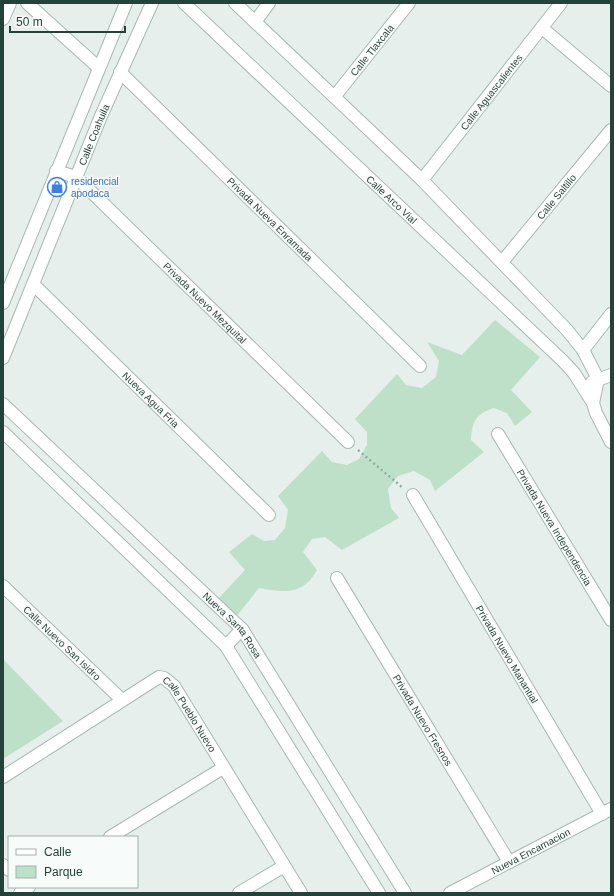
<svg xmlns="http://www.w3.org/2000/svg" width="614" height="896" font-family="Arial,sans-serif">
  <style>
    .green { fill: #bfe0c8 }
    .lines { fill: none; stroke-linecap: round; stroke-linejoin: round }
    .minor-casing { stroke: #a8b8b2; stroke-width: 14 }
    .path { stroke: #86b3a5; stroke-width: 2.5; stroke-dasharray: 2 3; stroke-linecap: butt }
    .minor { stroke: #fff; stroke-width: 12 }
    .labels { text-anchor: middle; stroke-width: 3; stroke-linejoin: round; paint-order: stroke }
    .street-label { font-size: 10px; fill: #24423a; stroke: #f7fbf9 }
    .shop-label { font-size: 10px; fill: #366cbe; stroke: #f7fbf9; text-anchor: start }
  </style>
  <rect width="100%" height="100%" fill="#e6efeb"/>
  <!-- green -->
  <g class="green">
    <path d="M495,320L540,357L511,390L532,412L515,426L507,413L494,408C476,414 472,421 471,440L484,452L435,491L430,480L414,471L398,476L388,489L391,508L399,518L342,550L325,537L312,539L303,552L317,570C303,595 285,593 259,588L236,617L219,598L245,570L229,552L252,534L264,541L275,540L285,528L288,510L278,496L322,451L332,462L347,465L359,459L367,445V432L355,419L397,374L406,385L422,388L436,377L439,361L427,342L462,355Z"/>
    <path d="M3,659L63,721L3,759Z"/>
  </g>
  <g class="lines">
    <!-- minor casing -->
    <g class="minor-casing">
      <g id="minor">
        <path d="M27,3L99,68"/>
        <path id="s1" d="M184,3L563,361L574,373L593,403L596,413L611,442"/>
        <path d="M235,3L422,180L567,330L583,350L598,379L593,403"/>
        <path d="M3,19L10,3"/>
        <path d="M255,22L269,3"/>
        <path d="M542,28L611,86"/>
        <path id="s2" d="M120,72L420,366"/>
        <path id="s3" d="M335,96L409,3"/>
        <path id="s4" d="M56,171L76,177L348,442"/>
        <path id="s5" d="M422,180L561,3"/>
        <path id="s6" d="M502,262L611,130"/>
        <path id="s7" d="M33,284L269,515"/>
        <path d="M3,303L126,3"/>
        <path d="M583,350L611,314"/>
        <path id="s8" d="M3,358L101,116L152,3"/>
        <path d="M592,382L611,375"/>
        <path id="s9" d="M3,404L242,629L405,893"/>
        <path d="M3,432L226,646L379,893"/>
        <path id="s10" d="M498,434L611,620"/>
        <path id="s11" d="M413,495L602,814"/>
        <path id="s12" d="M337,578L509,862"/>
        <path id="s13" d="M3,586L122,700"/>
        <path d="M226,646L242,629"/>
        <path id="s14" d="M3,777L159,677L164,678L174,686L301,893"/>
        <path d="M110,837L223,768"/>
        <path d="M3,865L9,870"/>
        <path d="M20,893L29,887"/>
        <path d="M239,893L284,866"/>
        <path id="s15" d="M450,893L611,809"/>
      </g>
    </g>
    <!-- path -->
    <path class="path" d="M358,450L403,488"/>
    <!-- minor -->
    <use href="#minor" class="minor"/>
  </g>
  <!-- icons -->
  <defs>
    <g id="shop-ring" transform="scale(1)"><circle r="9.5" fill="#f7fbf9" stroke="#3f7fe0" stroke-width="1.5"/><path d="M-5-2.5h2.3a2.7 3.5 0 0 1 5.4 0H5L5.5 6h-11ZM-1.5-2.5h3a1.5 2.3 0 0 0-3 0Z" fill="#3f7fe0"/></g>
  </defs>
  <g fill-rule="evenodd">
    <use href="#shop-ring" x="57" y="187"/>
  </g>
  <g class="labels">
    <!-- street labels -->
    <g class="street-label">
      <text dy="4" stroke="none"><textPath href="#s3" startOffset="59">Calle Tlaxcala</textPath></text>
      <text dy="4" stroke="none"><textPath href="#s5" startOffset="112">Calle Aguascalientes</textPath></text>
      <text dy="4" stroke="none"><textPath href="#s8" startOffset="241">Calle Coahuila</textPath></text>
      <text dy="4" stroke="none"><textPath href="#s6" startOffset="85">Calle Saltillo</textPath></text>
      <text dy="4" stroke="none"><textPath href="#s1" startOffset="286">Calle Arco Vial</textPath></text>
      <text dy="4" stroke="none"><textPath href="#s2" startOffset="210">Privada Nueva Enramada</textPath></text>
      <text dy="4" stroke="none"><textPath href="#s4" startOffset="201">Privada Nuevo Mezquital</textPath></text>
      <text dy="4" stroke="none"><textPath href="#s7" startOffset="165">Nueva Agua Fria</textPath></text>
      <text dy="4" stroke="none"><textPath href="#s10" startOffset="109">Privada Nueva Independencia</textPath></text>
      <text dy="4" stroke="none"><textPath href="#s9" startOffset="319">Nueva Santa Rosa</textPath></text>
      <text dy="4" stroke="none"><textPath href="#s13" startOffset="82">Calle Nuevo San Isidro</textPath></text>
      <text dy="4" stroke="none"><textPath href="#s11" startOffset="185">Privada Nuevo Manantial</textPath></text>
      <text dy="4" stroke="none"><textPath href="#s14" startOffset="235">Calle Pueblo Nuevo</textPath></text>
      <text dy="4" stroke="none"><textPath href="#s12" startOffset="166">Privada Nuevo Fresnos</textPath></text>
      <text dy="4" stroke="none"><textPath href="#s15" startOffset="91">Nueva Encarnacion</textPath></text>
    </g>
    <!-- shop labels -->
    <g class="shop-label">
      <text x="71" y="185">residencial<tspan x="71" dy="12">apodaca</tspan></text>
    </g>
  </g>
  <!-- border -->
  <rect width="614" height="896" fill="none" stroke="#24423a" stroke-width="8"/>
  <!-- legend -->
  <rect x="8" y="836" width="130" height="52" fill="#f7fbf9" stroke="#a3b1ad"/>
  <rect x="16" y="849" width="20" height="6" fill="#ffffff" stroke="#a3b1ad"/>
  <text x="44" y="856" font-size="12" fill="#24423a">Calle</text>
  <rect x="16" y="866" width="20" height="12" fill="#bfe0c8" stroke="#a3b1ad"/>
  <text x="44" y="876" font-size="12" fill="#24423a">Parque</text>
  <!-- scale -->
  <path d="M10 26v6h115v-6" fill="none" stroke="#24423a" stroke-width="2"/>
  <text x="16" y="26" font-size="12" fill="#24423a" stroke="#f7fbf9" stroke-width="3" paint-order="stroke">50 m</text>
</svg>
